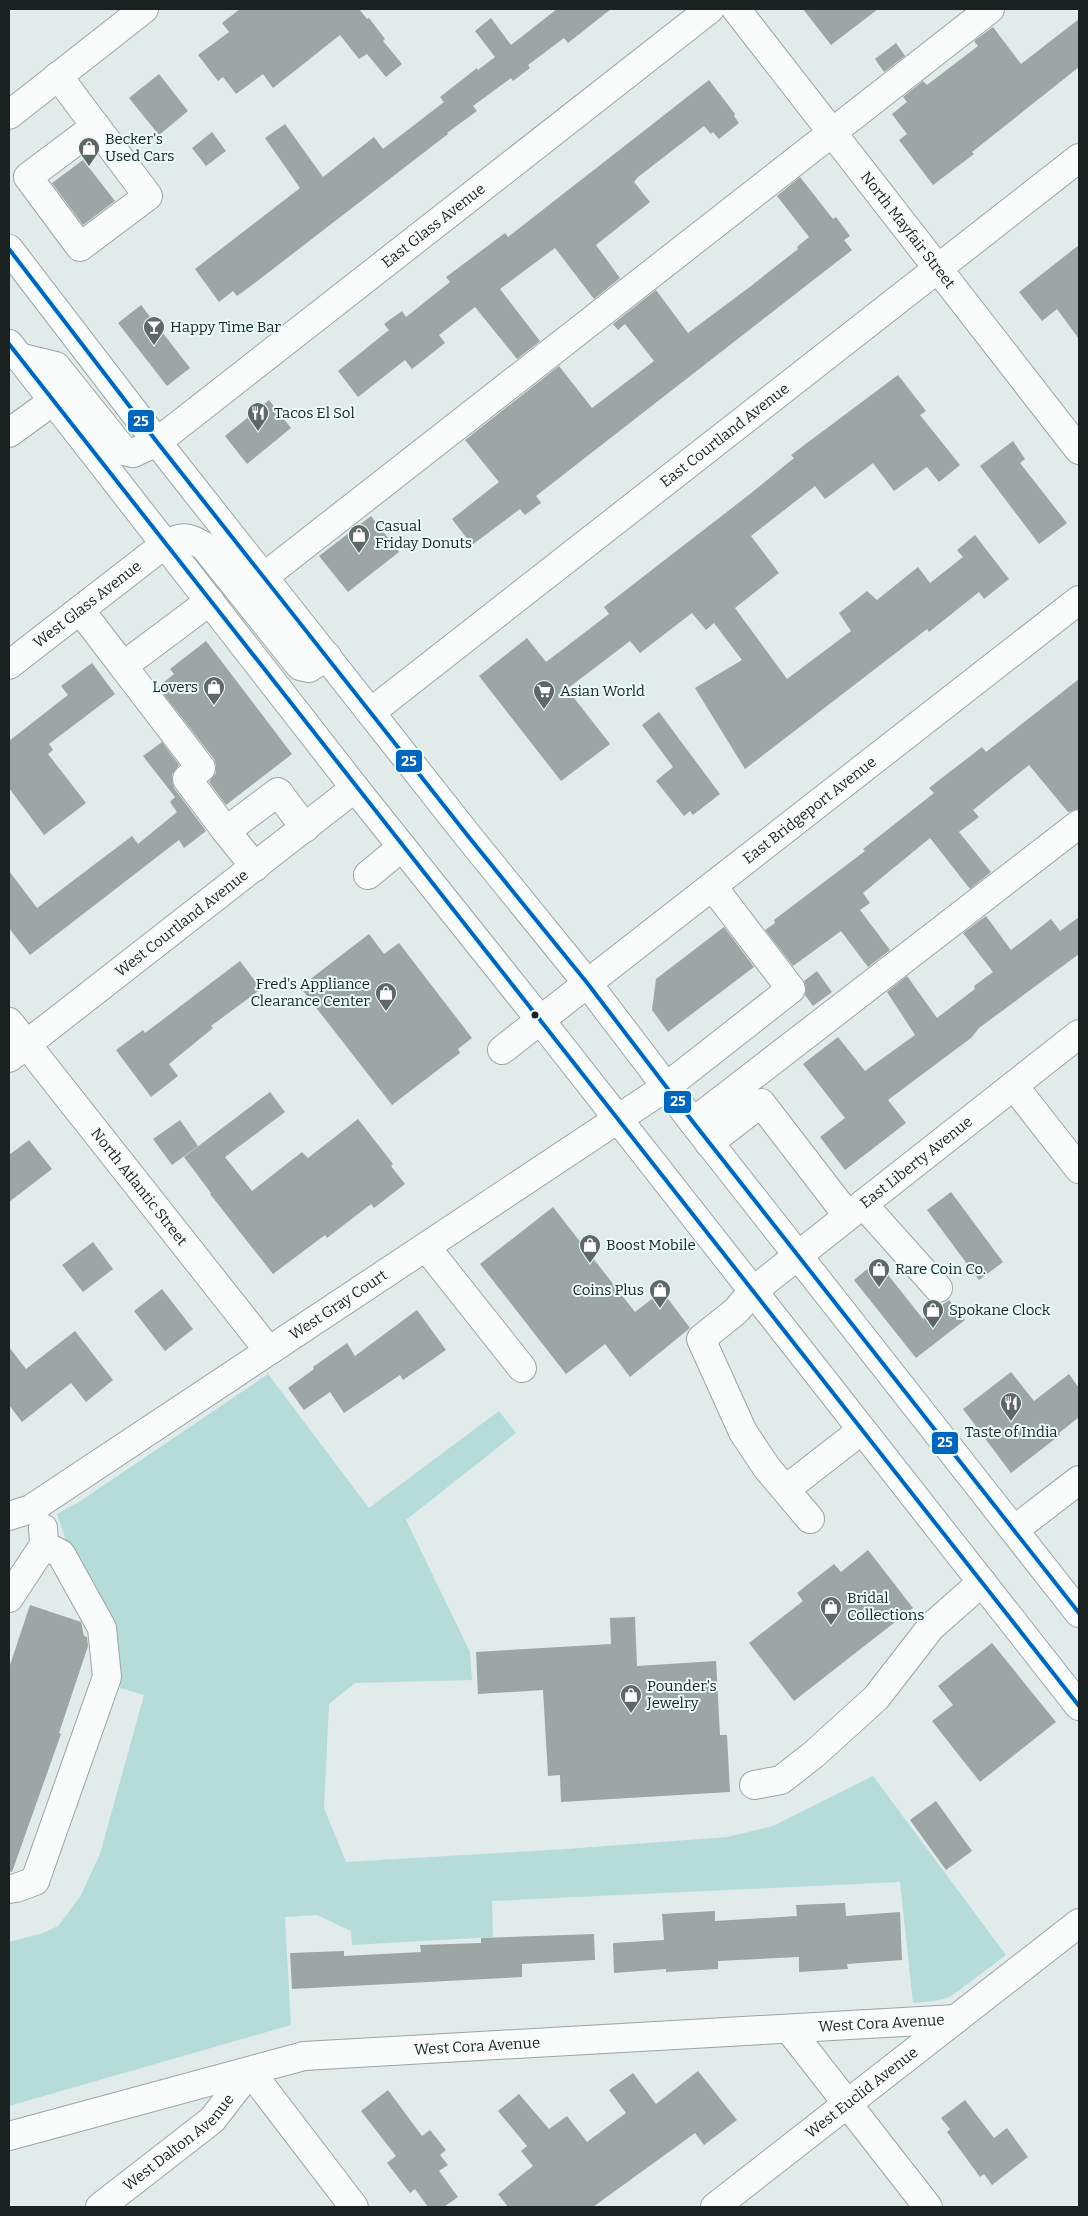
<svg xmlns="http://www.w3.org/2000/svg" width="1088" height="2216" font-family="Bitter,serif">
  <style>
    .green { fill: #b6dcda }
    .building { fill: #9da5a5 }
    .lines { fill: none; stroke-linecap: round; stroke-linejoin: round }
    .minor-casing { stroke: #9ca4a4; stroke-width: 30 }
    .major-casing { stroke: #9ca4a4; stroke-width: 30 }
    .minor { stroke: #fafcfc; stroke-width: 28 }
    .major { stroke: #fafcfc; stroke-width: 28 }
    .bus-1-casing { stroke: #e9fcfb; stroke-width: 8 }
    .bus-1 { stroke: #0065bd; stroke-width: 4 }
    .bus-dot { fill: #1a2121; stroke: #e9fcfb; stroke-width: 2 }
    .labels { text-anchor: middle; stroke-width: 4; stroke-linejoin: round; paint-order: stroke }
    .poi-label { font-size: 15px; fill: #1a2121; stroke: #e9fcfb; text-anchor: start }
    .street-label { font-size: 15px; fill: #1a2121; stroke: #e9fcfb }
    .line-badge { stroke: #e9fcfb; stroke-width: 2 }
    .badge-label { font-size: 14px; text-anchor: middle; font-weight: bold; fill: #fff }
  </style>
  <rect width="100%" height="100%" fill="#e0ebea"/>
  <!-- green -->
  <path class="green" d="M268,1374L369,1508L499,1411L516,1433L406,1520L470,1652L472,1680L355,1683L329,1704L324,1808L346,1862L566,1849L727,1837L773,1826L873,1776L1006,1955L950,1997L935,2001L913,2003L900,1882L492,1901L493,1937L352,1945L351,1931L317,1915L285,1917L291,2025L9,2106V1942L43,1933L58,1926L80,1897L100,1854L144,1695L120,1688L99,1591L71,1556L57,1514L79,1502Z"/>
  <!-- building -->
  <g class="building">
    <path d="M240,9H359L367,19L369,18L385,39L383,41L402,64L386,77L367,54L359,59L340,35L273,88L263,74L236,94L223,77L218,81L198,55L229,32L222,23Z"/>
    <path d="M557,9H611L568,43L564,38L528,65L530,68L513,81L511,78L473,106L477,111L447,133L448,134L256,282L237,296L233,291L219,302L195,269L300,188L265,138L285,124L323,177L374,137L383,149L444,102L440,97L477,68L478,70L495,57L475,31L491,18L511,45Z"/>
    <path d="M803,9H878L831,45Z"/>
    <path d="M1079,19V67L972,152L974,154L933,185L899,140L907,134L892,114L907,102L903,97L923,81L927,85L978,46L974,41L993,27L1021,64Z"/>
    <path d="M896,43L905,56L884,72L875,59Z"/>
    <path d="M159,74L188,111L159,135L129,98Z"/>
    <path d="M709,80L735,114L734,116L739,123L719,139L713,132L711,134L704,126L638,177L634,182L650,202L596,245L620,278L594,299L555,248L500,289L540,341L517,359L475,307L439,335L445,343L412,369L405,360L358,397L338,371L389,330L384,324L402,311L406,317L450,282L446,277L505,233L508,237Z"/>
    <path d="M212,132L226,151L206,166L192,148Z"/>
    <path d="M83,160L115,201L83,225L52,183Z"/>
    <path d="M800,177L833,219L836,217L850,236L844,240L852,250L536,496L541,503L525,515L520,509L472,545L452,519L499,482L465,440L559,366L592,408L654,361L625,324L618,330L613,324L656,290L688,333L751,286L798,249L797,247L809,237L777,196Z"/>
    <path d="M1079,245V339L1057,309L1042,321L1019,292Z"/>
    <path d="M141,305L190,368L167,386L118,323Z"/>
    <path d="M898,375L926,411L920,415L960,465L939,482L927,467L894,491L873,463L825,499L815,486L751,536L779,573L735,608L787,679L851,631L839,613L867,591L877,600L918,567L930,583L963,557L957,550L975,535L1009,579L984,599L979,592L929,632L927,629L745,769L695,688L742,660L714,623L706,630L692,613L640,653L630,641L567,689L610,744L561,781L479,676L527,638L546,662L609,614L604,607L750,494L794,458L791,455Z"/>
    <path d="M269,400L291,428L247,464L225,436Z"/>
    <path d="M1013,441L1025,459L1020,463L1067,523L1039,544L980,466Z"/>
    <path d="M371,516L399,552L348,592L319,556Z"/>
    <path d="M206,641L292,754L226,805L209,782L216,773V765L214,759L158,687L174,674L170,669Z"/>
    <path d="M92,663L115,694L49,744L53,750L48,754L86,803L44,835L9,788V741L68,695L61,686Z"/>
    <path d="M1079,679V809L1068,812L1029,765L973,810L979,817L959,832L991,872L970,889L930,838L863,893L870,903L860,910L890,950L868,967L841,931L793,966L765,930L775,923L774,920L865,851L863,849L934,793L929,788L982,747L986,752Z"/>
    <path d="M659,712L720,794L693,815L690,811L684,816L656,781L673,767L642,725Z"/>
    <path d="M162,742L179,765L172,774V780L174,788L206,831L184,848L179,840L30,955L9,928V871L37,908L132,836L138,844L177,812L170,802L175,797L143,756Z"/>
    <path d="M986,916L1011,950L1051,919L1060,931L1079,917V954L979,1028L971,1038L888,1100L906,1123L845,1170L820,1137L845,1118L803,1064L838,1037L865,1071L915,1035L887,992L907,976L937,1018L975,989L974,986L993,972L963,933Z"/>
    <path d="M724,927L754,967L668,1032L652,1010L656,979Z"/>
    <path d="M369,934L384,954L399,943L472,1038L458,1049L460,1053L392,1105L300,987Z"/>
    <path d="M240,961L261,989L211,1026L213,1028L169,1064L178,1076L151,1097L116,1050L143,1030L145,1033Z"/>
    <path d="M817,971L832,992L813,1006L805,995L806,987L804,981Z"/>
    <path d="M270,1092L285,1112L225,1157L252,1191L302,1152L308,1158L358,1119L393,1164L391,1166L405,1184L374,1208L371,1204L327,1238L325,1235L273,1274L210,1194L211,1193L184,1157Z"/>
    <path d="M180,1120L198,1146L172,1165L153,1139Z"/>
    <path d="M29,1140L52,1169L9,1202V1155Z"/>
    <path d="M951,1192L1003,1262L979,1280L927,1210Z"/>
    <path d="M553,1207L635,1312L662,1291L690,1328L630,1377L605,1344L566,1374L480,1264Z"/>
    <path d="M93,1242L113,1269L83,1292L62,1265Z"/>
    <path d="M877,1261L923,1319L949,1300L965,1320L916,1358L854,1280Z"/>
    <path d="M162,1289L193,1329L165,1351L134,1311Z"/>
    <path d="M417,1310L446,1350L403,1380L400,1375L344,1413L330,1392L304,1410L288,1388L314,1369L313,1367L347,1343L355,1356Z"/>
    <path d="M75,1331L113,1380L86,1402L71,1383L22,1422L9,1405V1347L26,1369Z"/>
    <path d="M1011,1372L1034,1401L1069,1374L1079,1388V1417L1059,1433L1060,1435L1011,1473L963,1409Z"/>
    <path d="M868,1550L913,1608L794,1701L749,1643L803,1601L797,1593L834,1564L841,1572Z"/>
    <path d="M30,1605L81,1622L84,1636L87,1637L88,1646L59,1733L61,1734L12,1872L9,1871V1668Z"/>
    <path d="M635,1617L637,1666L716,1661L720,1735H727L730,1792L561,1802L560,1775L548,1776L543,1690L478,1694L476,1652L611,1644L610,1618Z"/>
    <path d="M992,1643L1056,1722L980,1782L932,1721L953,1705L938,1686Z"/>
    <path d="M936,1801L972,1851L946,1870L910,1820Z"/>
    <path d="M845,1903L846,1916L900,1912L902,1960L847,1964L848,1969L799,1972V1957L718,1961V1969L666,1972V1969L614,1973L613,1943L664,1940L662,1914L715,1911V1921L797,1916L796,1905Z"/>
    <path d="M594,1934L595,1960L522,1964V1977L292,1989L290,1953L344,1951V1956L421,1952L420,1945L481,1943V1938Z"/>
    <path d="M698,2071L737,2120L704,2145L695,2133L593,2207H508L498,2194L533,2166L521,2151L527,2146L498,2111L519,2094L549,2129L567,2116L587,2142L626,2113L609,2090L633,2073L656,2104Z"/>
    <path d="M388,2090L422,2136L430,2130L446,2150L440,2155L448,2165L439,2171L458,2197L444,2207H428L415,2189L410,2193L387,2163L396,2156L361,2111Z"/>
    <path d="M965,2100L994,2138L1007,2128L1028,2157L992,2185L984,2174L980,2177L947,2132L950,2129L941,2118Z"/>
  </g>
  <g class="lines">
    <!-- minor casing -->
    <g class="minor-casing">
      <g id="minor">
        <path id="s1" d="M736,9L1079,450"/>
        <path d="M58,76L148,196L80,247L28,177L96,126"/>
        <path d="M9,115L144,9"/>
        <path d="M9,433L53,401"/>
        <path id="s2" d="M157,442L710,9"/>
        <path d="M265,576L990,9"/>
        <path d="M80,610L123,666L210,601"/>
        <path id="s3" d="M9,665L165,544"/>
        <path d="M123,666L201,768L187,779L226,831L278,792L305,828"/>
        <path id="s4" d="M371,712L1079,158"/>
        <path d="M226,831L255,867"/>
        <path d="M368,875L402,847"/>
        <path id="s5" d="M9,1022L269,1351"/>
        <path id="s6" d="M502,1050L1079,600"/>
        <path id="s7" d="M9,1058L355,788"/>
        <path d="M1014,1086L1079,1169"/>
        <path d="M693,1122L1079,824"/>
        <path d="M709,1143L761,1103L848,1216"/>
        <path d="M863,1204L938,1288"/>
        <path d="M426,1247L522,1368"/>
        <path d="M786,1489L862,1430"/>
        <path id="s8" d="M9,1516L31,1509L666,1087L791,989L713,887"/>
        <path id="s9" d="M810,1519L767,1468L743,1432L701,1339L736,1311L753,1291L1079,1034"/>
        <path d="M1014,1530L1079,1480"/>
        <path d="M9,1598L44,1545L43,1528"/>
        <path d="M754,1785L781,1780L813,1755L876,1698L931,1627L982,1582"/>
        <path d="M9,1889L16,1888L35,1881L107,1677L102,1628L61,1554L44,1545"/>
        <path d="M789,2029L928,2207"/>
        <path id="s10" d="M9,2136L304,2056L956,2019"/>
        <path id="s11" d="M100,2207L212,2120L250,2071L354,2207"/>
        <path id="s12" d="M715,2207L1079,1923"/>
      </g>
    </g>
    <!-- major casing -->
    <g class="major-casing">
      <g id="major">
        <path d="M9,249L157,442L468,836L588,984L693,1122L1079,1613"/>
        <path d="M9,344L355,788L541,1021L1079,1706"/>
        <path d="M19,357L56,366L124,451L133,453L157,442"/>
        <path d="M165,544C184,536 186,536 204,546L300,666L309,668L327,656"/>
      </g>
    </g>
    <!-- minor -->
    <use href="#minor" class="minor"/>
    <!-- major -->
    <use href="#major" class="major"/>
    <!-- bus-1 casing -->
    <g class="bus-1-casing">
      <g id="bus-1">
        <path d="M9,249L157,442L468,836L588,984L693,1122L1079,1613"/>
        <path d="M9,344C364,799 722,1252 1079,1706"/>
      </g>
    </g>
    <!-- bus-1 -->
    <use href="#bus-1" class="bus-1"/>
  </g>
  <!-- icons -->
  <defs>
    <g id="shop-pin" transform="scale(1.125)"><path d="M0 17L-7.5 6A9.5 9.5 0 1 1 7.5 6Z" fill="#5f6867" stroke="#e9fcfb"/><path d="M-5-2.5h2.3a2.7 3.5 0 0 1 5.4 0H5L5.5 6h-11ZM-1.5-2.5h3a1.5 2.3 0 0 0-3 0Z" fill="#fff"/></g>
    <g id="bar-pin" transform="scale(1.125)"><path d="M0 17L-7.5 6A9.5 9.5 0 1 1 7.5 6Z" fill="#5f6867" stroke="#e9fcfb"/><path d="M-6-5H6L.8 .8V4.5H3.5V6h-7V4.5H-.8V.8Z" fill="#fff"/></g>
    <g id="restaurant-pin" transform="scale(1.125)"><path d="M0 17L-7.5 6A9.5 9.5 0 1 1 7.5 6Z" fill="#5f6867" stroke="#e9fcfb"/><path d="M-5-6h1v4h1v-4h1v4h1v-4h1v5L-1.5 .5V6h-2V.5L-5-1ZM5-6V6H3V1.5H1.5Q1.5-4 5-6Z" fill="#fff"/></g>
    <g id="supermarket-pin" transform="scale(1.125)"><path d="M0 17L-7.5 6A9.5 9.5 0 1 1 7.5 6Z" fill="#5f6867" stroke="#e9fcfb"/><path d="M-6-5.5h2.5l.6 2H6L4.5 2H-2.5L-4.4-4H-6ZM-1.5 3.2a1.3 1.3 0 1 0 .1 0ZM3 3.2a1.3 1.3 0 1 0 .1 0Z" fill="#fff"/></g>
  </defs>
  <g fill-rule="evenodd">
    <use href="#shop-pin" x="89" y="148"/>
    <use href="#bar-pin" x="154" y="327"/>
    <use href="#restaurant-pin" x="258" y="413"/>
    <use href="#shop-pin" x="359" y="535"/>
    <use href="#shop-pin" x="214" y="687"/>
    <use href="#supermarket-pin" x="544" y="691"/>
    <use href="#shop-pin" x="386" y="993"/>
    <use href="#shop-pin" x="590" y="1245"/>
    <use href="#shop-pin" x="879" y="1269"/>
    <use href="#shop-pin" x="660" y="1290"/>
    <use href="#shop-pin" x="933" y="1310"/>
    <use href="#restaurant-pin" x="1011" y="1403"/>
    <use href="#shop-pin" x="831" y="1607"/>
    <use href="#shop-pin" x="631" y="1695"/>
  </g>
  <!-- markers -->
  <circle class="bus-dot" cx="535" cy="1015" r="4.5"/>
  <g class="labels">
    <!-- poi labels -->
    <g class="poi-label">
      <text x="105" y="144">Becker's<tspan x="105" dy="17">Used Cars</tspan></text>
      <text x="170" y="332">Happy Time Bar</text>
      <text x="274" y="418">Tacos El Sol</text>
      <text x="375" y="531">Casual<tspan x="375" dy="17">Friday Donuts</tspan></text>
      <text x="198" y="692" text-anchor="end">Lovers</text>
      <text x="560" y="696">Asian World</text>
      <text x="370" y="989" text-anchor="end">Fred's Appliance<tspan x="370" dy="17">Clearance Center</tspan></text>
      <text x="606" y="1250">Boost Mobile</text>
      <text x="895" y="1274">Rare Coin Co.</text>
      <text x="644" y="1295" text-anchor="end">Coins Plus</text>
      <text x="949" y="1315">Spokane Clock</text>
      <text x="1011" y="1437" text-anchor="middle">Taste of India</text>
      <text x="847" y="1603">Bridal<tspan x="847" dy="17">Collections</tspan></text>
      <text x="647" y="1691">Pounder's<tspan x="647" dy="17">Jewelry</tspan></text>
    </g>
    <!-- street labels -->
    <g class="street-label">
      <text dy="5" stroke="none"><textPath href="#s2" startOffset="351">East Glass Avenue</textPath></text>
      <text dy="5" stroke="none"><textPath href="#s1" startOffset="280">North Mayfair Street</textPath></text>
      <text dy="5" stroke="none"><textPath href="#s4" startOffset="449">East Courtland Avenue</textPath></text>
      <text dy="5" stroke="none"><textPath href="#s3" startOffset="99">West Glass Avenue</textPath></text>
      <text dy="5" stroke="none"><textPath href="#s6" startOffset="390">East Bridgeport Avenue</textPath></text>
      <text dy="5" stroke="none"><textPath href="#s7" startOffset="219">West Courtland Avenue</textPath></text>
      <text dy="5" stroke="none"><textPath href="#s9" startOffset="491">East Liberty Avenue</textPath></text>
      <text dy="5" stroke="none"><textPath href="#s5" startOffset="210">North Atlantic Street</textPath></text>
      <text dy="5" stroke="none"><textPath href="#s8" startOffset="392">West Gray Court</textPath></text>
      <text dy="5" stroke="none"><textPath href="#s10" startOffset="884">West Cora Avenue</textPath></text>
      <text dy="5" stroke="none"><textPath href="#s10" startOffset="479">West Cora Avenue</textPath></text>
      <text dy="5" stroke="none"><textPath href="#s12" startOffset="186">West Euclid Avenue</textPath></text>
      <text dy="5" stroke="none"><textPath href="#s11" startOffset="102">West Dalton Avenue</textPath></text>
    </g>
  </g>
  <g class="line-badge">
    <rect x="127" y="409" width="28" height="24" rx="5" fill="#0065bd"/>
    <rect x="395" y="749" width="28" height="24" rx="5" fill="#0065bd"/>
    <rect x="663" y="1090" width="29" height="24" rx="5" fill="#0065bd"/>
    <rect x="931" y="1431" width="28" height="24" rx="5" fill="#0065bd"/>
  </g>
  <g class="badge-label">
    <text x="141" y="426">25</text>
    <text x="409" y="766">25</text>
    <text x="678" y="1106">25</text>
    <text x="945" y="1447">25</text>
  </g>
  <!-- border -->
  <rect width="1088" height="2216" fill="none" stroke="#1a2121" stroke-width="20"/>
</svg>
